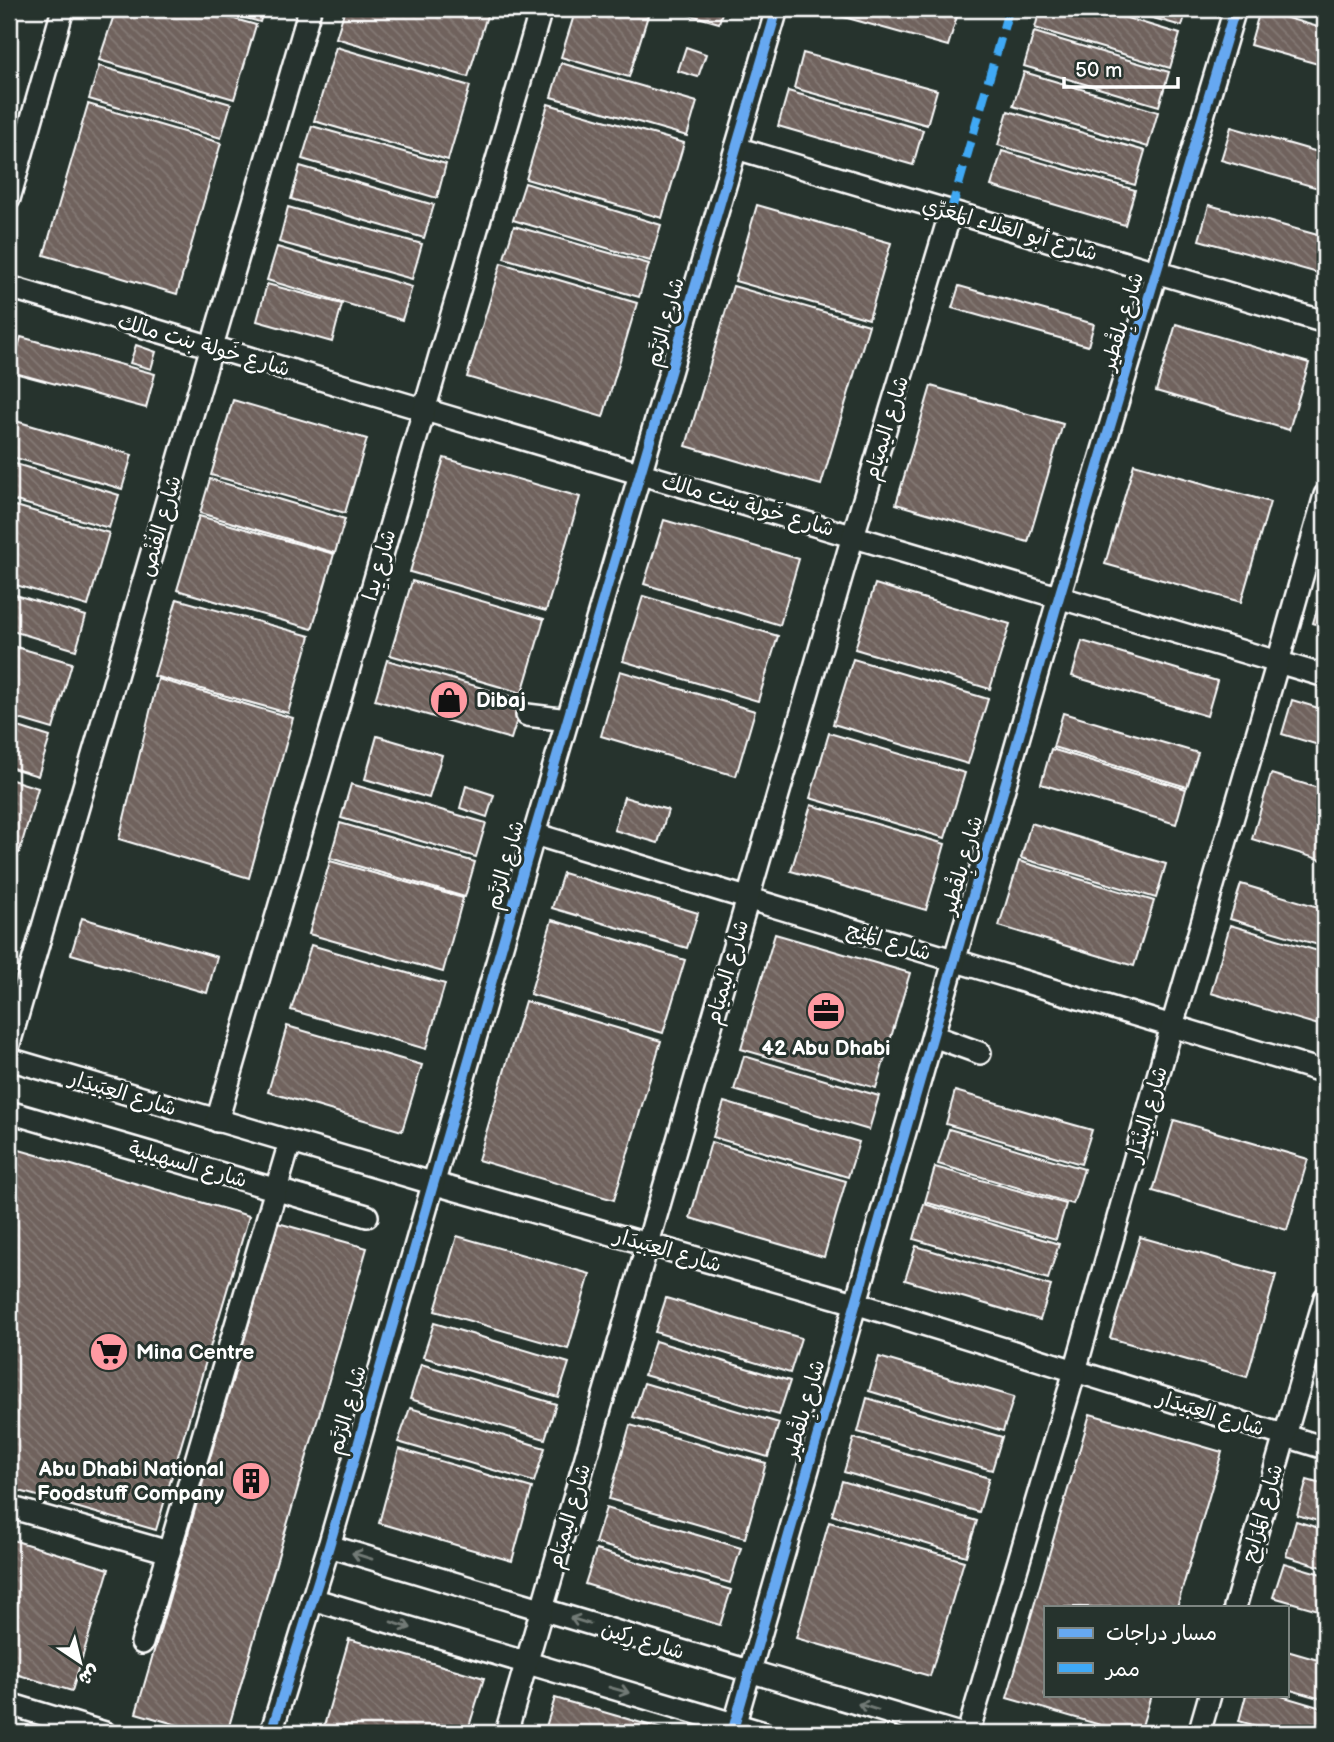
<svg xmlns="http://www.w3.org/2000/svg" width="1334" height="1742" font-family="'Balsamiq Sans','Playpen Sans Arabic',sans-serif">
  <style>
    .building { fill: url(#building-back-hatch); stroke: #fff; stroke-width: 2 }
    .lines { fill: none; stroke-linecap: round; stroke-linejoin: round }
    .minor-casing { stroke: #fff; stroke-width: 26 }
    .minor { stroke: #26332d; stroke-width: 21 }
    .quiet { stroke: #3fa9f5; stroke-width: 9; stroke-dasharray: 18 9; stroke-linecap: butt }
    .cycleway-casing { stroke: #26332d; stroke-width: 15 }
    .cycleway { stroke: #66a8f1; stroke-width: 10 }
    .oneway { stroke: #727a76 }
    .labels { text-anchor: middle; stroke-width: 6; stroke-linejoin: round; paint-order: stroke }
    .street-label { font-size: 21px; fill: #fff; stroke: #26332d }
    .poi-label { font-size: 21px; font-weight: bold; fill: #fff; stroke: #26332d; text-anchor: start }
  </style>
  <defs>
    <pattern id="building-back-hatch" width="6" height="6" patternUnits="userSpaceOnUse" patternTransform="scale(1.75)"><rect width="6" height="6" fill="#6f625d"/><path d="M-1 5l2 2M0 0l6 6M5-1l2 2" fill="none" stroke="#857a75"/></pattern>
  </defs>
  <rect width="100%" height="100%" fill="#26332d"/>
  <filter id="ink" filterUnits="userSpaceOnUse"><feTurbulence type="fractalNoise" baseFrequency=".0143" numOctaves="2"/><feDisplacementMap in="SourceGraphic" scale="14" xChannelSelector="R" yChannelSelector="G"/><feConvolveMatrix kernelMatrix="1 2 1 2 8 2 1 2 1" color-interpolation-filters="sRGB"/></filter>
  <g filter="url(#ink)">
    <!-- building -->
    <g class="building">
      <path d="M116,9H199L256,25L234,99L99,60Z"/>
      <path d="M214,9H264L260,22Z"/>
      <path d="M345,9H489L468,77L336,38Z"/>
      <path d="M576,9H650L629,77L561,57Z"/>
      <path d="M670,9H723L719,23Z"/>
      <path d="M815,9H955L959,10L948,46Z"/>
      <path d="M1040,9H1097L1180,34L1170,68L1035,28Z"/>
      <path d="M1120,9H1187L1182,26Z"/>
      <path d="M1294,9H1325V18Z"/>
      <path d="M1260,10L1325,29V66L1250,45Z"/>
      <path d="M1034,32L1169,72L1159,106L1024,66Z"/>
      <path d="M336,47L470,86L448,160L314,121Z"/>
      <path d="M686,47L706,54L698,77L678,71Z"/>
      <path d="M803,53L937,90L927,125L794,88Z"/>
      <path d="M561,63L697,102L687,136L551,97Z"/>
      <path d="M99,66L231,104L221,138L89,99Z"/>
      <path d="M1024,72L1158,112L1148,147L1013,106Z"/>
      <path d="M788,91L923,130L913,165L778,126Z"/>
      <path d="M88,104L221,143L177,294L44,255Z"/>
      <path d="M548,104L684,143L662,218L526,179Z"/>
      <path d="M1008,111L1145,151L1135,185L998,145Z"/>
      <path d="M312,126L446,164L437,198L302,159Z"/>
      <path d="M1231,127L1325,154V190L1221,160Z"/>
      <path d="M1002,151L1135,190L1125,225L991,186Z"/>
      <path d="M300,166L434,205L424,238L291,199Z"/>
      <path d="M525,183L661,225L650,261L513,220Z"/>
      <path d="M757,205L891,243L869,319L735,281Z"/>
      <path d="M1209,205L1325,237V275L1199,240Z"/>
      <path d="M288,207L422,244L412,279L279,242Z"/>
      <path d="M514,226L649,264L639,297L504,258Z"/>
      <path d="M277,247L412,287L402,320L267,280Z"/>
      <path d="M501,263L637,303L603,417L467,377Z"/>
      <path d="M267,284L342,304L332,342L257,321Z"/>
      <path d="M733,286L869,325L821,485L686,446Z"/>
      <path d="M959,286L1094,324L1088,346L952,308Z"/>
      <path d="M1176,324L1309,363L1289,430L1156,391Z"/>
      <path d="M21,337L155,374L146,408L11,372Z"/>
      <path d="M136,345L156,352L151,369L130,363Z"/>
      <path d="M931,386L1063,424L1028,542L896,504Z"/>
      <path d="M233,400L367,439L345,513L211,475Z"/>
      <path d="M9,419L132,455L122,489L9,456Z"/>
      <path d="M444,458L580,497L546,611L410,572Z"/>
      <path d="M9,462L119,495L109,528L9,499Z"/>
      <path d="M1134,464L1270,502L1241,602L1105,564Z"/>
      <path d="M210,479L345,519L335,553L200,513Z"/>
      <path d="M9,504L109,533L88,606L9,583Z"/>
      <path d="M199,516L334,554L312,629L177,590Z"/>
      <path d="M664,520L799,559L780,625L644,584Z"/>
      <path d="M412,581L544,619L522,693L390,655Z"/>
      <path d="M1325,582V627L1313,623Z"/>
      <path d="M875,584L1010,624L990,689L855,649Z"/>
      <path d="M9,593L86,616L76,650L9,630Z"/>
      <path d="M643,596L778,636L758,701L623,661Z"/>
      <path d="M177,599L310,636L288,713L154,676Z"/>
      <path d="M1082,641L1217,681L1207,716L1072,676Z"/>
      <path d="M9,645L72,663L53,729L9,716Z"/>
      <path d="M853,659L988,699L968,764L833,724Z"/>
      <path d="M387,660L523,700L511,739L375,700Z"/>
      <path d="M620,671L755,711L736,776L601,736Z"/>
      <path d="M158,679L293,718L249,878L119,839Z"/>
      <path d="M1292,700L1325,710V747L1282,734Z"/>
      <path d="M1063,713L1198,753L1187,787L1053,747Z"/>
      <path d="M9,724L50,737L38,776L9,767Z"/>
      <path d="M829,733L965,773L945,838L810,798Z"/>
      <path d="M377,736L442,755L429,798L365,779Z"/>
      <path d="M1051,749L1186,789L1176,824L1041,784Z"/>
      <path d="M1271,774L1325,790V861L1252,839Z"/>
      <path d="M9,779L38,788L19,853L9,850Z"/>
      <path d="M351,784L486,823L476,857L341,818Z"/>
      <path d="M466,786L494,795L487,817L460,808Z"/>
      <path d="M624,797L668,810L658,843L614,830Z"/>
      <path d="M811,805L945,844L926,910L791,871Z"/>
      <path d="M340,823L475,862L465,897L330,858Z"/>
      <path d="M1031,823L1166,864L1156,898L1021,858Z"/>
      <path d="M330,861L463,898L443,972L309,934Z"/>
      <path d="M1019,861L1154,901L1134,966L999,926Z"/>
      <path d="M563,873L698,913L687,948L552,908Z"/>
      <path d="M1241,884L1325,909V947L1230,919Z"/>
      <path d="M82,918L217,957L207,993L71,954Z"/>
      <path d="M552,920L685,960L663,1033L530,994Z"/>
      <path d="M1230,925L1325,953V1027L1211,993Z"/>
      <path d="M775,934L910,973L876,1088L741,1049Z"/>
      <path d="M311,945L445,984L426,1049L291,1010Z"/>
      <path d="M525,1001L661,1041L614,1200L478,1160Z"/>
      <path d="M287,1026L422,1065L402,1131L268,1092Z"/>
      <path d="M744,1056L879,1096L869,1130L734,1090Z"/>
      <path d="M955,1091L1092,1130L1081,1164L946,1124Z"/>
      <path d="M724,1102L859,1142L848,1177L713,1137Z"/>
      <path d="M1174,1120L1308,1159L1287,1230L1153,1191Z"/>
      <path d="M949,1129L1084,1169L1073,1204L938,1164Z"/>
      <path d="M711,1142L846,1181L824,1257L690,1218Z"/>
      <path d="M9,1147L249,1216L156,1530L9,1488Z"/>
      <path d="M935,1167L1066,1204L1056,1239L925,1202Z"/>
      <path d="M924,1204L1059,1244L1048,1279L914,1239Z"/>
      <path d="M278,1223L367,1248L227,1733H206L136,1713Z"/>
      <path d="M457,1236L590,1274L568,1349L435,1311Z"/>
      <path d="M1140,1237L1276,1275L1247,1377L1110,1338Z"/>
      <path d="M916,1246L1051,1286L1040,1320L905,1280Z"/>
      <path d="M666,1298L801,1338L790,1373L655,1332Z"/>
      <path d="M434,1323L569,1363L558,1397L423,1357Z"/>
      <path d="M655,1341L790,1381L779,1415L644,1375Z"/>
      <path d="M879,1357L1014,1397L1003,1431L869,1391Z"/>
      <path d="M421,1364L556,1404L545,1439L410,1399Z"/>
      <path d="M644,1383L779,1423L768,1457L633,1417Z"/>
      <path d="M867,1398L1002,1437L992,1470L858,1432Z"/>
      <path d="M410,1408L545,1448L534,1482L398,1442Z"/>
      <path d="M1090,1414L1222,1452L1177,1607H1045V1695H1151L1140,1733H1128L1007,1698Z"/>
      <path d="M630,1425L766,1463L745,1538L609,1499Z"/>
      <path d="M854,1438L989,1478L979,1512L844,1472Z"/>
      <path d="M399,1449L532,1488L512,1561L379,1523Z"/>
      <path d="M1307,1480L1325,1485V1523L1297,1515Z"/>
      <path d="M842,1481L977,1521L966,1556L832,1515Z"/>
      <path d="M606,1508L741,1548L730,1583L595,1543Z"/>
      <path d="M1296,1521L1325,1530V1568L1286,1556Z"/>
      <path d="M829,1522L964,1561L930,1676L796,1638Z"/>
      <path d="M9,1539L109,1569L72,1691L9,1672Z"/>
      <path d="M596,1550L731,1590L720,1625L585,1584Z"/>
      <path d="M1284,1563L1325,1575V1612L1273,1597Z"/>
      <path d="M349,1639L484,1678L467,1733H322Z"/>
      <path d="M1287,1651L1325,1662V1700L1287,1689Z"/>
      <path d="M1246,1695H1278L1325,1709V1733H1281L1239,1721Z"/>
      <path d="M555,1698L676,1733H544Z"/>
    </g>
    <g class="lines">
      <!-- minor casing -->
      <g class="minor-casing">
        <g id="minor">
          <path d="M736,148L1325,322"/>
          <path d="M9,199L63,9"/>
          <path d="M9,287L1325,676"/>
          <path d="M527,715L568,720"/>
          <path d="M534,834L1325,1072"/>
          <path d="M933,1036L980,1053"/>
          <path d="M9,1044L310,9"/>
          <path d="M9,1059L432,1183L855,1303L1325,1448"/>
          <path d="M9,1112L367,1216"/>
          <path d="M217,1121L541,9"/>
          <path d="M9,1507L169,1552"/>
          <path d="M329,1546L957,1733"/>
          <path d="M312,1599L764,1733"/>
          <path d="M1235,1607L1325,1298"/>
          <path d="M142,1643L290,1142"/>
          <path d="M9,1704L105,1733"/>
          <path d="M271,1733L329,1546L534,834L777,9"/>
          <path d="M506,1733L853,536L951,211"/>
          <path d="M732,1733L1059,597L1235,9"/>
          <path d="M968,1733L1075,1371L1172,1026L1278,662L1325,495"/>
          <path d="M1199,1733L1210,1695"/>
        </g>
      </g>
      <!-- minor -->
      <use href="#minor" class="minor"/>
      <!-- quiet -->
      <path class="quiet" d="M951,211L1009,9"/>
      <!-- cycleway casing -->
      <g class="cycleway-casing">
        <g id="cycleway">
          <path d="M271,1733L329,1546L534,834L777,9"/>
          <path d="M732,1733L1059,597L1235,9"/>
        </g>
      </g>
      <!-- cycleway -->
      <use href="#cycleway" class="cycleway"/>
    </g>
    <!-- one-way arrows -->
    <defs><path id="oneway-shaft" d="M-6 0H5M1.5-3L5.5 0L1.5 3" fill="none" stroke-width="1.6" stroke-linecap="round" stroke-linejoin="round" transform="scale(1.75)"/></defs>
    <g class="oneway">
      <use href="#oneway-shaft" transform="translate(362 1556) rotate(-163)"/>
      <use href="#oneway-shaft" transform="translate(580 1621) rotate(-163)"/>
      <use href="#oneway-shaft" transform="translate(401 1625) rotate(17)"/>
      <use href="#oneway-shaft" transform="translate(619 1690) rotate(16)"/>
      <use href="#oneway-shaft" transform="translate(868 1707) rotate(-163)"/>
    </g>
  </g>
  <!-- icons -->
  <defs>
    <g id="shop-disc" transform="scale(2.0125)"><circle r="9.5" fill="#ff9aa2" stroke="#26332d"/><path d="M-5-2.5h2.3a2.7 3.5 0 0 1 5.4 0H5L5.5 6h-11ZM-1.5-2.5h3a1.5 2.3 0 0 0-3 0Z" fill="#111"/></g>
    <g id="office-disc" transform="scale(2.0125)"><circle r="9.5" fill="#ff9aa2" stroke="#26332d"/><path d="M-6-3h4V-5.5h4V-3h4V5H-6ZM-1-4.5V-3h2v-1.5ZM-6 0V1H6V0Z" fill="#111"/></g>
    <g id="supermarket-disc" transform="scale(2.0125)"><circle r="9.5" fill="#ff9aa2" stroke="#26332d"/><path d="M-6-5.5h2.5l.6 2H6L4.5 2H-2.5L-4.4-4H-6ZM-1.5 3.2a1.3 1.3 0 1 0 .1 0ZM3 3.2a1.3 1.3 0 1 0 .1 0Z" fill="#111"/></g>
    <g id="building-disc" transform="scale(2.0125)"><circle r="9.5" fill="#ff9aa2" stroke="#26332d"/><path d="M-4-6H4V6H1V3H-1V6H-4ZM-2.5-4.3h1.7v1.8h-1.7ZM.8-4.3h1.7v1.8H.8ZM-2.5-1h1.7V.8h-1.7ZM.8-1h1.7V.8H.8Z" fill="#111"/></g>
  </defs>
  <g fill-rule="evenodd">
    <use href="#shop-disc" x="449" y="700"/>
    <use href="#office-disc" x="826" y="1011"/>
    <use href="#supermarket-disc" x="109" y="1352"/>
    <use href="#building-disc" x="251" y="1481"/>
  </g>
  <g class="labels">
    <!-- street labels -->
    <g class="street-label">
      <text transform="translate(1010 229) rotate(16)" y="7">شارع أبو العَلاء المَعَرِّي</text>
      <text transform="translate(1122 321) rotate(-73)" y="7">شارع بِلقْطير</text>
      <text transform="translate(665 322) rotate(-74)" y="7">شارع الرُتَم</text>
      <text transform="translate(204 345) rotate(16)" y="7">شارع خَولة بنت مالك</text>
      <text transform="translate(886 428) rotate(-73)" y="7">شارع اليميَام</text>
      <text transform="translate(748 505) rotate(16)" y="7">شارع خَولة بنت مالك</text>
      <text transform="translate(160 526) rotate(-74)" y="7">شارع الفُنْص</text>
      <text transform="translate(379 565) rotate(-74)" y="7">شارع يِدا</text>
      <text transform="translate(505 865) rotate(-74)" y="7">شارع الرُتَم</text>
      <text transform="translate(962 865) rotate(-74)" y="7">شارع بِلقْطير</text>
      <text transform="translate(889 941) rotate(17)" y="7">شارع المَيْج</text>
      <text transform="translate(727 972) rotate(-74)" y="7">شارع اليميَام</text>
      <text transform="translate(123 1093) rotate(17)" y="7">شارع العِبَيدَار</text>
      <text transform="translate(1147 1114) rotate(-74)" y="7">شارع البِنْدَار</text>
      <text transform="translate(188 1164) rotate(16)" y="7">شارع السهيلية</text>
      <text transform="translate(668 1250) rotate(16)" y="7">شارع العِبَيدَار</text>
      <text transform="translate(804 1409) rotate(-74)" y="7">شارع بِلقْطير</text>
      <text transform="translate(347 1410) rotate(-74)" y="7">شارع الرُتَم</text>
      <text transform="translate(1211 1413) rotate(17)" y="7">شارع العِبَيدَار</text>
      <text transform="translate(1262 1513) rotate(-74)" y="7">شارع المَرَايِح</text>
      <text transform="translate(569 1516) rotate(-74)" y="7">شارع اليميَام</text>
      <text transform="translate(643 1640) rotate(17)" y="7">شارع رِكِين</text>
    </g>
    <!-- poi labels -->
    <g class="poi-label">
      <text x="476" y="707">Dibaj</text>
      <text x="826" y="1055" text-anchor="middle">42 Abu Dhabi</text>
      <text x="136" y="1359">Mina Centre</text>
      <text x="224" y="1476" text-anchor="end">Abu Dhabi National<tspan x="224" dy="24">Foodstuff Company</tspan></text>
    </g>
  </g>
  <!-- margin -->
  <rect width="1334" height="1742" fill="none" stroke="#26332d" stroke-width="35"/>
  <rect x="18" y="18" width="1299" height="1707" fill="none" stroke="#fff" stroke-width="2.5" filter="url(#ink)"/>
  <!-- legend -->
  <rect x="1044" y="1606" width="245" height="91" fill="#26332d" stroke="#7d8581" stroke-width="2"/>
  <rect x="1058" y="1628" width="35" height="10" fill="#66a8f1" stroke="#7d8581" stroke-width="2"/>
  <text x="1106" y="1640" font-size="21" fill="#ffffff">مسار دراجات</text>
  <rect x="1058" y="1663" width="35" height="10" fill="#3fa9f5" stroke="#7d8581" stroke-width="2"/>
  <text x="1106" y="1676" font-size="21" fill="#ffffff">ممر</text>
  <!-- north arrow -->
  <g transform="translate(80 1662) rotate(145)" stroke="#26332d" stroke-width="5" paint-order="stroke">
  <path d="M0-5L12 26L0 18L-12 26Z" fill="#ffffff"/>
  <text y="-10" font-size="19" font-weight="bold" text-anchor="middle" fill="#ffffff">ش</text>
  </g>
  <!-- scale -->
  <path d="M1064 77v10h114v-10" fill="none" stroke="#ffffff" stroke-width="3.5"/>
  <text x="1075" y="77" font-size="21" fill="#ffffff" stroke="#26332d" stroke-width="5" paint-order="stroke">50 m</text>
</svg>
